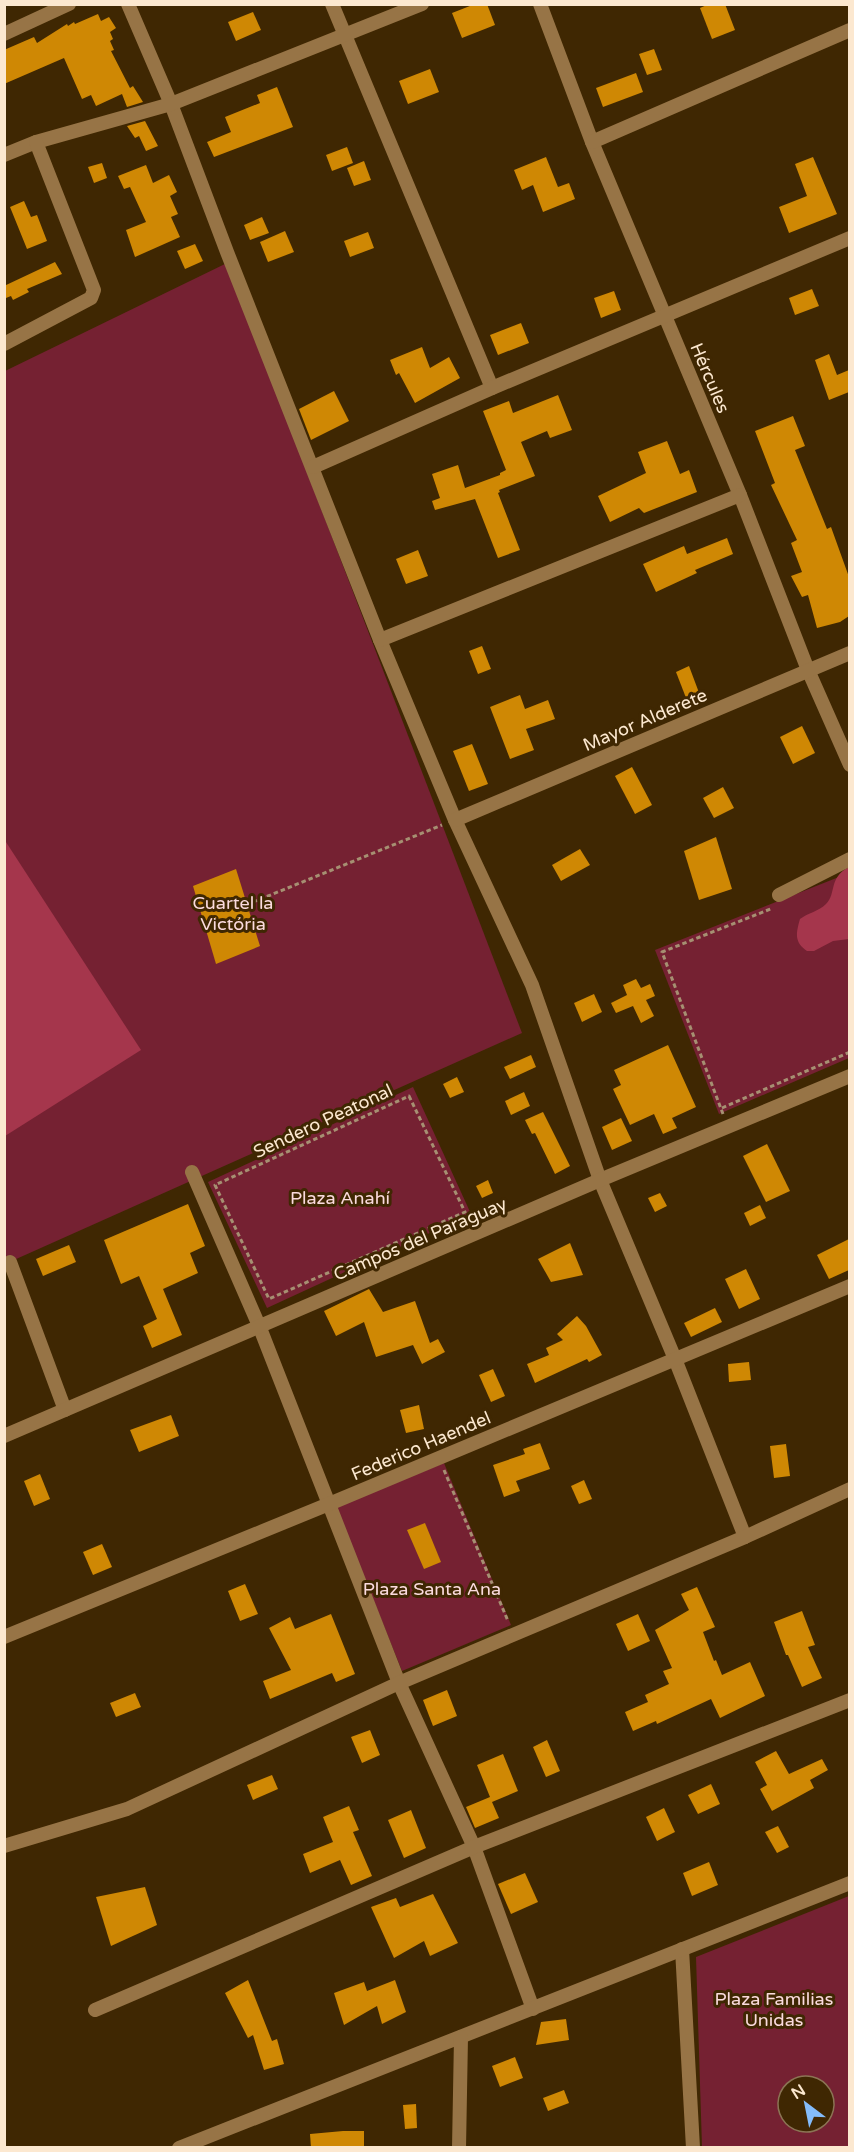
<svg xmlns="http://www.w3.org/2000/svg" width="854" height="2152" font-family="'Varela Round',sans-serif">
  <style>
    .green { fill: #752132; fill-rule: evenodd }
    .forest { fill: #a5364c }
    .building { fill: #cf8804 }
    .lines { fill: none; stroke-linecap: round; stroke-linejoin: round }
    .path { stroke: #a69072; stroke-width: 3; stroke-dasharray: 4.5 3; stroke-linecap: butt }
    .minor { stroke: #977446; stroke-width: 14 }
    .labels { text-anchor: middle; stroke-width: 6; stroke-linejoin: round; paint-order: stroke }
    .street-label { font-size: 18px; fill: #fce8d0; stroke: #3f2702 }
    .park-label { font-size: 18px; fill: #fbdbde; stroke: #3f2702 }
  </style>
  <rect width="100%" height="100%" fill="#3f2702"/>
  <!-- green -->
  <g class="green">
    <path d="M227,263L522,1033L5,1264V371Z"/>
    <path d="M849,873V1058L719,1114L655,950Z"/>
    <path d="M413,1087L471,1214L267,1308L208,1182Z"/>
    <path d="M444,1463L511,1625L402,1671L336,1507Z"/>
    <path d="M849,1896V2147H702L696,1957ZM788,2086H824V2122H788Z"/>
  </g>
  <!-- forest -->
  <g class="forest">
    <path d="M4,839L141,1050L5,1136H4Z"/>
    <path d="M849,867V939L833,941L814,951H807C794,942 796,933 800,919C808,913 819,911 826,904C837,893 828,878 849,867Z"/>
  </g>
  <!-- building -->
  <g class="building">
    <path d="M475,4H487L495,25L462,38L452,13Z"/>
    <path d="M709,4H725L735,30L712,39L700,8Z"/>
    <path d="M253,12L261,30L236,41L228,22Z"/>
    <path d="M98,14L101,21L109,17L116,28L110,32L113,39L110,41L114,50L111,51L130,88L133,86L143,102L127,107L122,94L96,106L91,95L82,99L64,58L4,84V50L34,37L37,43L67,24L68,26L74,22L75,24Z"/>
    <path d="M654,49L662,70L647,75L639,54Z"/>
    <path d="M430,69L439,92L408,104L399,81Z"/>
    <path d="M636,73L643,92L603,107L596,88Z"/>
    <path d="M277,87L293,127L214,157L207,142L231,132L225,117L260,103L257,95Z"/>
    <path d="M145,121L158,146L146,151L139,136L135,138L127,126Z"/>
    <path d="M347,147L353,163L332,171L326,155Z"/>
    <path d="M546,157L558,187L569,183L575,199L543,212L533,185L522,190L514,170Z"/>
    <path d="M813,157L837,214L789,233L779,207L807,196L795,164Z"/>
    <path d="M364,161L371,180L354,186L347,168Z"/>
    <path d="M102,163L107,178L94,183L88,167Z"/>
    <path d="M146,165L153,183L169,175L177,192L170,196L178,214L171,217L180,237L135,257L126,230L146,222L130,187L124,189L118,176Z"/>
    <path d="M24,201L31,217L37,215L47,241L27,249L10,207Z"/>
    <path d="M262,217L269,233L250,240L244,225Z"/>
    <path d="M285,231L294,252L268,262L260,242Z"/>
    <path d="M368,232L374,248L350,257L344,241Z"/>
    <path d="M195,244L203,261L185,269L177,251Z"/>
    <path d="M55,262L62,274L27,289L29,292L13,300L11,296L6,298L4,286Z"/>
    <path d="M812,289L819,306L795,315L789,298Z"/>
    <path d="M614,291L621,310L601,318L594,298Z"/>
    <path d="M521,323L529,343L498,355L490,335Z"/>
    <path d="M422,347L430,368L449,357L460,378L415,403L399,373L396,375L390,360Z"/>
    <path d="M829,354L837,375L849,370V392L829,400L815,360Z"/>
    <path d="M334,391L349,421L311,440L299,409Z"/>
    <path d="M558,395L572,430L550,438L547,431L521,442L535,476L499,490L500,492L498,493L520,550L498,558L475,499L435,510L432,501L440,498L432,474L458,465L465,488L500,475V473L506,470L483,411L509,401L513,413Z"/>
    <path d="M793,416L805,446L795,450L827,529L831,527L849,577V616L840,622L817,628L808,595L802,597L791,576L802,572L791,543L797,540L771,485L775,483L755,431Z"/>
    <path d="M667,441L680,474L689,470L697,492L644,513L639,508L610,522L598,496L646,473L638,452Z"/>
    <path d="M727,538L733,554L695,570L697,573L656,592L643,564L684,546L687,554Z"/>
    <path d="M418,550L428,576L406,584L396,559Z"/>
    <path d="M482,646L491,669L478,674L469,651Z"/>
    <path d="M689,666L701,698L688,703L676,672Z"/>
    <path d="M520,695L525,709L548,700L555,719L526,729L534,750L510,759L490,707Z"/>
    <path d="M802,726L815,753L793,764L780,737Z"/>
    <path d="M472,744L488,784L469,791L453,751Z"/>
    <path d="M632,767L652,805L635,814L615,776Z"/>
    <path d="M723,787L734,808L714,818L703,798Z"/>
    <path d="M716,837L732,889L699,900L684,851Z"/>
    <path d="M580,849L590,865L561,881L552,865Z"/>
    <path d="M236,869L260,946L216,964L193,886Z"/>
    <path d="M636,979L641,988L650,984L655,996L646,1000L654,1016L641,1023L633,1006L616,1013L611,1003L627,995L623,985Z"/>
    <path d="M594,994L602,1012L582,1022L574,1003Z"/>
    <path d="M668,1045L696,1107L672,1118L677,1128L663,1134L654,1114L630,1125L613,1089L621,1085L614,1070Z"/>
    <path d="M531,1055L536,1067L510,1079L504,1067Z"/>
    <path d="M457,1077L464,1092L450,1098L443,1084Z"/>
    <path d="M524,1092L530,1106L511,1115L505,1101Z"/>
    <path d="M543,1112L570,1166L555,1174L535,1133L532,1134L525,1120Z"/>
    <path d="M621,1118L632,1141L612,1150L602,1127Z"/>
    <path d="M767,1144L790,1191L766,1202L743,1156Z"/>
    <path d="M488,1180L493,1193L482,1198L476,1186Z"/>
    <path d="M660,1193L667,1206L655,1212L648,1198Z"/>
    <path d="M188,1204L205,1246L190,1253L198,1273L163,1289L182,1335L152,1348L143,1326L157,1319L139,1276L121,1284L104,1240Z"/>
    <path d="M760,1205L766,1218L750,1226L744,1213Z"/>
    <path d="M849,1239V1270L829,1279L817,1255Z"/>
    <path d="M570,1243L583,1275L551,1282L538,1259Z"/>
    <path d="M69,1245L76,1262L43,1276L36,1259Z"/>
    <path d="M746,1269L760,1299L739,1309L725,1279Z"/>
    <path d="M369,1289L383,1312L415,1301L430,1343L438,1339L445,1352L422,1364L413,1345L376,1357L364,1322L336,1336L324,1311Z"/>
    <path d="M715,1308L722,1322L691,1337L684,1323Z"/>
    <path d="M577,1316L586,1326L602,1355L589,1362L587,1359L535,1383L527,1364L549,1355L546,1348L563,1340L557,1334Z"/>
    <path d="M749,1362L751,1380L729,1382L728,1364Z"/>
    <path d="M493,1369L505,1396L491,1402L479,1375Z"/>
    <path d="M419,1405L424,1429L406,1433L400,1410Z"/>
    <path d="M171,1415L179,1436L139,1452L130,1430Z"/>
    <path d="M540,1443L550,1469L516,1481L520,1491L504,1497L493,1465L525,1454L523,1449Z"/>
    <path d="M786,1444L790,1476L774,1478L770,1446Z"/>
    <path d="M40,1474L50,1499L34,1506L24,1481Z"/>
    <path d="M584,1480L592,1499L579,1504L571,1486Z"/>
    <path d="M425,1523L441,1562L424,1569L407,1530Z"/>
    <path d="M102,1544L112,1567L93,1575L83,1552Z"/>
    <path d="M245,1584L258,1614L240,1621L228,1591Z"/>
    <path d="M697,1587L715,1627L703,1632L714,1661L716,1660L722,1675L750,1662L765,1696L720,1718L711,1699L657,1724L656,1721L633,1731L625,1712L648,1702L645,1695L669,1684L663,1671L672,1668L655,1630L689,1610L681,1594Z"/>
    <path d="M802,1611L815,1645L808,1647L822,1678L802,1687L788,1655H786L774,1622Z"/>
    <path d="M331,1614L355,1674L336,1682L332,1673L270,1699L263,1681L291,1670L269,1628L290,1617L295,1629Z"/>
    <path d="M638,1614L650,1641L628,1651L616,1624Z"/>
    <path d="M447,1690L457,1716L433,1726L423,1700Z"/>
    <path d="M135,1693L141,1707L116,1717L110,1703Z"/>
    <path d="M370,1730L380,1755L362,1763L351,1737Z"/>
    <path d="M547,1740L560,1771L546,1777L533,1747Z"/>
    <path d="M776,1751L789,1774L822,1759L828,1770L810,1780L814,1788L772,1811L760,1789L767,1785L755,1762Z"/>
    <path d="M503,1754L518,1791L492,1802L499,1818L475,1828L466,1807L490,1797L477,1765Z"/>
    <path d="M272,1775L278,1789L253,1800L247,1785Z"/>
    <path d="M711,1784L720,1804L698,1814L688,1795Z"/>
    <path d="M349,1806L359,1830L353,1832L372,1876L351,1885L340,1860L310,1873L303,1854L333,1842L323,1817Z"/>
    <path d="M664,1808L675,1832L657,1841L646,1817Z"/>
    <path d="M411,1810L426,1848L404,1858L388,1820Z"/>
    <path d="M778,1826L789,1847L777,1853L765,1832Z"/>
    <path d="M709,1862L718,1885L692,1896L683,1873Z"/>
    <path d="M525,1873L538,1902L511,1914L498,1884Z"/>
    <path d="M145,1887L157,1925L111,1946L96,1897Z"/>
    <path d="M433,1894L458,1943L430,1956L424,1941L394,1958L371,1907L396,1898L400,1907Z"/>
    <path d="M248,1980L272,2041L277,2039L284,2064L264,2070L253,2035L248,2038L225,1993Z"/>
    <path d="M395,1980L406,2012L382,2024L377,2006L344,2025L334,1993L364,1982L367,1991Z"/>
    <path d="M566,2019L569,2040L536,2045L541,2022Z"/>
    <path d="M515,2057L523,2078L500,2087L492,2066Z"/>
    <path d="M564,2090L569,2103L548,2111L543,2098Z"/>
    <path d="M416,2104L417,2128L405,2129L403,2105Z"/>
    <path d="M343,2131H364V2148H311L310,2134Z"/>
  </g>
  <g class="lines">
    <!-- path -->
    <g class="path">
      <path d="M246,905L442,825"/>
      <path d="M409,1096L465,1212L269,1299L215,1185Z"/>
      <path d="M722,1108L850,1052"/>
      <path d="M723,1114L662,952L773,908"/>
      <path d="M444,1470L508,1621"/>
    </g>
    <!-- minor -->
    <g class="minor">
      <path d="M128,4L171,104L227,252L380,640L455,820L532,985L600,1180L675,1359L745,1537"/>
      <path d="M332,4L492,388"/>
      <path d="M540,4L592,142L740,495L808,670L850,765"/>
      <path d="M4,34L69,4"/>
      <path d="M592,142L850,30"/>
      <path d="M4,155L36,142L171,104L422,4"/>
      <path d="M4,344L91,298L94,290L36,142"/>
      <path d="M313,467L492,388L850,238"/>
      <path d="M380,640L740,495"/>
      <path d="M455,820L850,653"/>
      <path d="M779,895L850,859"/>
      <path d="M192,1172L260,1328L399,1683L474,1847L533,2009"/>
      <path d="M10,1262L65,1410"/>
      <path d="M4,1436L600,1180L850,1076"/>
      <path d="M4,1637L329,1504L850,1286"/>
      <path d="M4,1846L127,1809L399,1683L745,1537L850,1489"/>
      <path d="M682,1949L693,2148"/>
      <path d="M95,2010L474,1847L850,1700"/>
      <path d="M179,2148L850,1883"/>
      <path d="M459,2148L461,2037"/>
    </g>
  </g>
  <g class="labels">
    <!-- street labels -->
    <g class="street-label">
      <text transform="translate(710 378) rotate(67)" y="6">Hércules</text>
      <text transform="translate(645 720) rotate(-23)" y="6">Mayor Alderete</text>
      <text transform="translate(323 1121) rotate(-25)" y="6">Sendero Peatonal</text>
      <text transform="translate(420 1239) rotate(-23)" y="6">Campos del Paraguay</text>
      <text transform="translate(421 1446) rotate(-23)" y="6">Federico Haendel</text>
    </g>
    <!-- park labels -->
    <g class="park-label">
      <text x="233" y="909">Cuartel la<tspan x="233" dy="21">Victória</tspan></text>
      <text x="340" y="1204">Plaza Anahí</text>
      <text x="432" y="1595">Plaza Santa Ana</text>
      <text x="774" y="2005">Plaza Familias<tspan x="774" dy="21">Unidas</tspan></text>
    </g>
  </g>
  <!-- border -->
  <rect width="854" height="2152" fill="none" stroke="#fce8d0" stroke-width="12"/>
  <!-- north arrow -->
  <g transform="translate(806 2104) rotate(328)"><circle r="28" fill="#3f2702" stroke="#8b7454" stroke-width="1.5"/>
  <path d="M0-4.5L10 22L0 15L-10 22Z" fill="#84bcfb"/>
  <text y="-9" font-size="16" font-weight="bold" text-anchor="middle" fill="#fce8d0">N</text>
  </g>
</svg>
